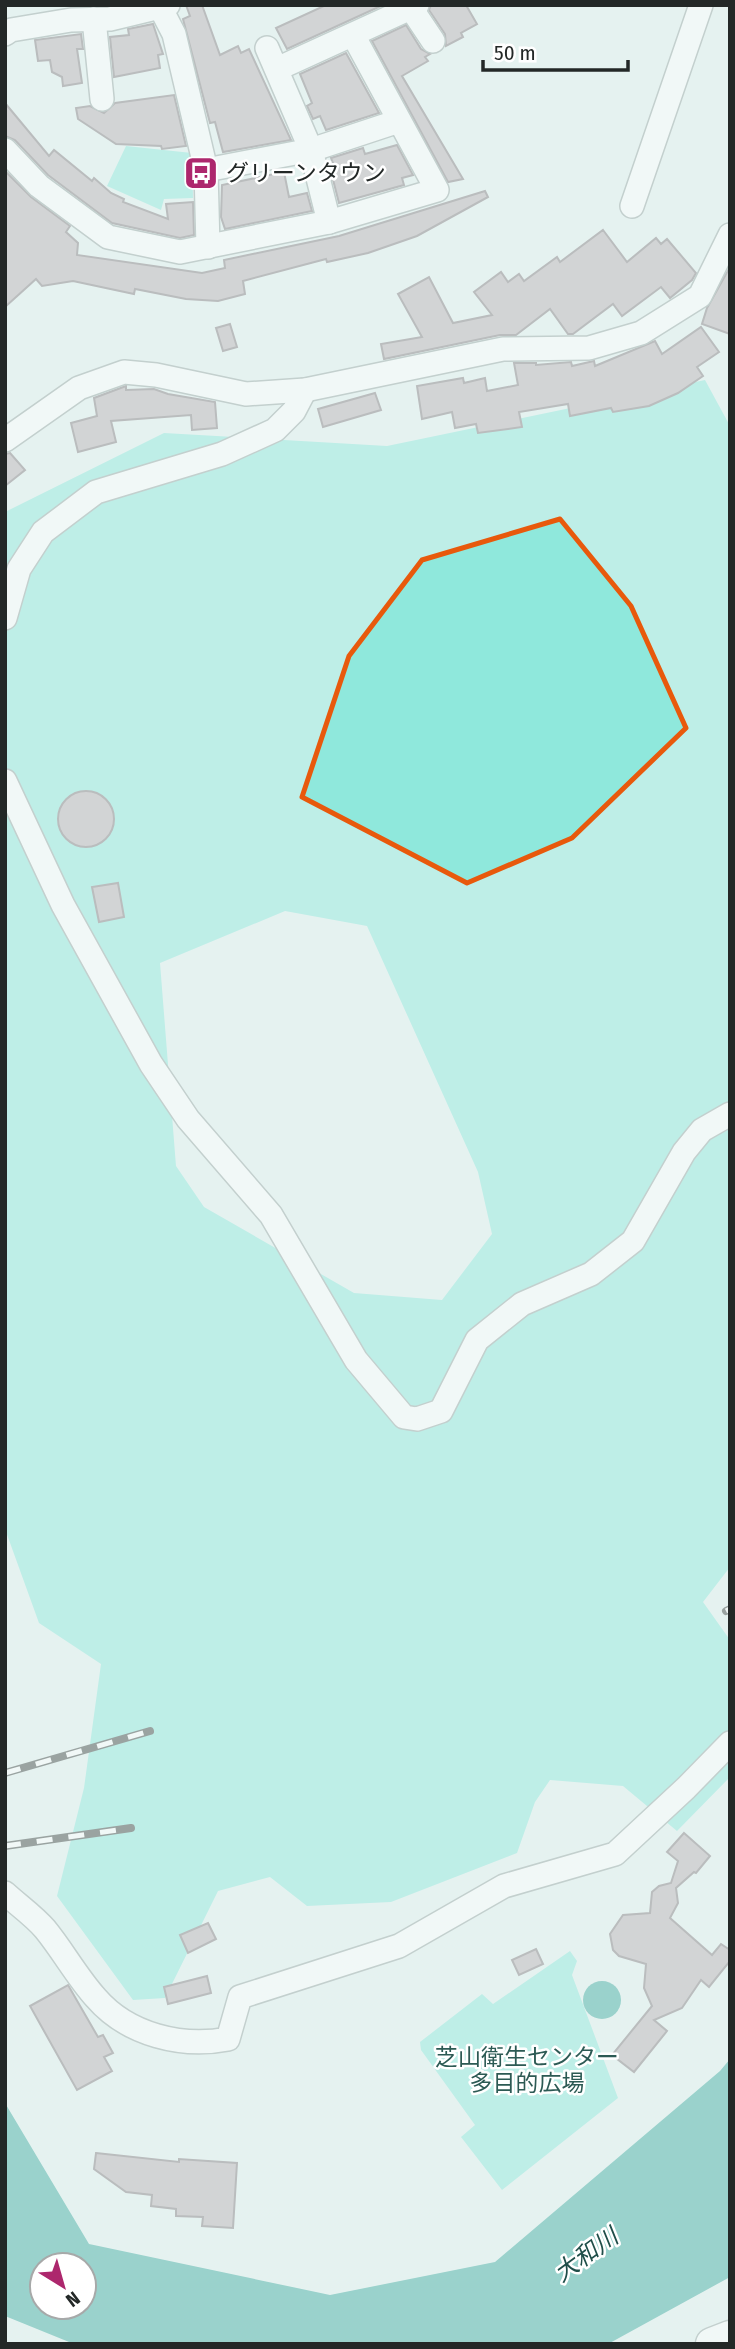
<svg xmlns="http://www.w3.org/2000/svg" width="735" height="2349" font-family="'Fira Sans Condensed','Noto Sans JP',sans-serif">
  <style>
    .green { fill: #8fe8dc; fill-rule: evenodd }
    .water { fill: #3eaa9f; fill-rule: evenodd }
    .building { fill: #baafb3; stroke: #867c80; stroke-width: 2 }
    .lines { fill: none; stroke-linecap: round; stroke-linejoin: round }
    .minor-casing { stroke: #9aa6a4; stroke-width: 26 }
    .secondary-casing { stroke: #9aa6a4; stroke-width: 35 }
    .minor { stroke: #fff; stroke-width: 23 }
    .secondary { stroke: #fff; stroke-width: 32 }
    .rail-casing { stroke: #3e4442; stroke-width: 8 }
    .rail { stroke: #fff; stroke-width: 5; stroke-dasharray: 16; stroke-linecap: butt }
    .marked { fill: none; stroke: #e8590c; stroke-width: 5; stroke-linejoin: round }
    .labels { text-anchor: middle; stroke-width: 5; stroke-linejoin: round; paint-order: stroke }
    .poi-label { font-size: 23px; fill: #232827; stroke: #fff; text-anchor: start }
    .park-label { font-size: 23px; fill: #2c5a54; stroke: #fff }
    .water-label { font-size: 24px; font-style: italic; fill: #1f4e49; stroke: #fff }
  </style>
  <rect width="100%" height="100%" fill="#e5f2f0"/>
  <!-- green -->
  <g class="green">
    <path d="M126,146L192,153L193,198L164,199L161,210L107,186Z"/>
    <path d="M705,380L730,426V1567L703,1602L730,1640V1777L677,1831L623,1786L550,1780L535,1802L517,1853L391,1902L307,1906L270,1877L218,1891L165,1998L133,2000L57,1896L84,1788L101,1664L39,1623L5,1529V512L164,433L387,446ZM285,911L367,926L478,1172L492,1234L442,1300L354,1293L204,1207L176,1166L160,963Z"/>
    <path d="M570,1951L577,1961L572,1975L618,2098L502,2190L461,2137L475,2125L421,2050L420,2042L482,1994L493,2004Z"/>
  </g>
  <!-- water -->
  <g class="water">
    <circle cx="602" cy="2000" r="19"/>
    <path d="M730,2059V2277L608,2344H74L5,2316V2103L89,2244L330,2295L495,2262L720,2071ZM42,2265H84V2307H42Z"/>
  </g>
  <!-- building -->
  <g class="building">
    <path d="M186,5H202L220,55L238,46L241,53L249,49L291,140L223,152L215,122L210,123L183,19L190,16Z"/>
    <path d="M326,5H383L287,49L276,28Z"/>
    <path d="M431,5H466L477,24L461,33L463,37L446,46L445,34L429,10Z"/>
    <path d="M153,24L163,54L158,55L160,68L114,77L110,37L129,35L128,29Z"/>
    <path d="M406,25L421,49L430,54L425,57L428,61L402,76L463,179L448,182L372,41Z"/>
    <path d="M81,34L83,49H77L82,83L63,86L62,77L52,72L50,60L38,61L35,40Z"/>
    <path d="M346,53L379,113L326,130L320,116L313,119L307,106L312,103L300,74Z"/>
    <path d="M174,95L186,146L162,149L161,146L116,144L78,119L76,108L90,106L104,113L115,103Z"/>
    <path d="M5,103L49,156L54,150L92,181L94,178L111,193L124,199L123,202L168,219L166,204L193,202L194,235L180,238L112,223L48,175L15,140L5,136Z"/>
    <path d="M397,145L413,175L402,178L404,185L339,203L329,164L333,163L331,158L363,148L365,154Z"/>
    <path d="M5,171L31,197L70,226L66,232L78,243L77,255L202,273L225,268L224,260L339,236L485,191L488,197L417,236L368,253L327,262L326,259L243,281L245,294L218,301L186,299L135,289L134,294L73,281L42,286L36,279L5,307Z"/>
    <path d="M284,172L289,197L307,193L312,211L225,229L221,217L222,185Z"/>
    <path d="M603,230L627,262L656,238L661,244L667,239L696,273L692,280L670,298L661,287L622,316L613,304L573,334H568L550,309L516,335H500L384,359L381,344L422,337L398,294L429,277L453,323L492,315L474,292L501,272L508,282L519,274L524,281L557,257L560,262Z"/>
    <path d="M730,267V334L702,324L707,308Z"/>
    <path d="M230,324L237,347L223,351L216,328Z"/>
    <path d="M701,327L719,352L697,367L703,376L678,393L649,406L613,412L611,408L570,416L568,404L519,412L522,427L478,433L476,424L455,428L452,412L422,419L417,386L463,378L464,383L485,378L487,391L518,385L514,363H536V365L571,362L572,366L594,361L595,366L655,341L662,354Z"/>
    <path d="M126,386V390L154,389L168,394L215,402L217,428L192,430L191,415L111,421L116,442L78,452L71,423L97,416L94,398Z"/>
    <path d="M375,393L381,410L323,427L318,409Z"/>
    <path d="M10,453L25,470L5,486V454Z"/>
    <circle cx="86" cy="819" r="28"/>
    <path d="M118,883L124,917L99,922L92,887Z"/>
    <path d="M684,1833L710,1856L696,1873L694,1872L676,1888L678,1903L670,1918L712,1955L721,1944L730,1950V1961L709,1987L701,1980L682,2008L654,2020L667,2031L634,2072L612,2055L652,2006L644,1988L646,1964L619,1956L613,1950L610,1934L623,1915L650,1913L652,1892L659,1886L671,1883L678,1861L667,1852Z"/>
    <path d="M208,1923L216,1939L188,1953L180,1935Z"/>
    <path d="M536,1949L543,1964L519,1975L512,1960Z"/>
    <path d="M207,1976L211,1993L168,2004L164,1987Z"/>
    <path d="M68,1985L98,2037L103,2035L113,2053L104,2057L112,2071L77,2090L30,2006Z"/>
    <path d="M96,2153L179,2162V2159L237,2163L233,2228L202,2226L203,2217L176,2216V2209L151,2206L152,2195L126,2192L94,2169Z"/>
  </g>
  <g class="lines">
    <!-- minor casing -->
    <g class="minor-casing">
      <g id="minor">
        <path d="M159,5L174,34L206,170L208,247"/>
        <path d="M409,5L433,41"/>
        <path d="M94,19L102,99"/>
        <path d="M5,34L11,30L71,20L110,19L168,5"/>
        <path d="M267,48L311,150L329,222"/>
        <path d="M277,69L417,5"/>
        <path d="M5,150L39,186L108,237L180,252L329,222L437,190L353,35"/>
        <path d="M206,170L311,150L399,121"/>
        <path d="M632,206L701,5"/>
        <path d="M5,440L79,388L124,372L156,375L246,394L305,390L503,349L589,348L641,333L700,296L730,235"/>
        <path d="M5,618L19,569L43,532L96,492L222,454L275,430L294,411L305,390"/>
        <path d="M5,781L63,905L151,1064L188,1119L271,1215L356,1360L404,1417L417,1419L441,1411L477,1340L522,1304L591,1274L633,1241L684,1152L702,1130L730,1114"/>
        <path d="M5,1893C18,1905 34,1916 45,1929C63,1951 77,1977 96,1998C128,2035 182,2048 228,2039L240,1997L399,1946L504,1886L615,1854L686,1788L730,1743"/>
      </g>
    </g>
    <!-- secondary casing -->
    <g class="secondary-casing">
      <path id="secondary" d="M712,2344L730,2337"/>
    </g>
    <!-- minor -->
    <use href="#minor" class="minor"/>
    <!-- secondary -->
    <use href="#secondary" class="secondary"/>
    <!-- rail casing -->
    <g class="rail-casing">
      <g id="rail">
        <path d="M726,1611L730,1609"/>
        <path d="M5,1773L150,1731"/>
        <path d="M5,1846L131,1828"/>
      </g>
    </g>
    <!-- rail -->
    <use href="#rail" class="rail"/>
  </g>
  <!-- marked area -->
  <path d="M0 0H735V2349H0ZM560,519L631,606L686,728L572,838L467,883L302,797L349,656L422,560Z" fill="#e5f2f0" fill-opacity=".55" fill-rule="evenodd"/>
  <path class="marked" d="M560,519L631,606L686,728L572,838L467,883L302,797L349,656L422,560Z"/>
  <!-- icons -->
  <defs>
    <g id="bus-square" transform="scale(1.75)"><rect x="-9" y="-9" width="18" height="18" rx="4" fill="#ad276d" stroke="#fff"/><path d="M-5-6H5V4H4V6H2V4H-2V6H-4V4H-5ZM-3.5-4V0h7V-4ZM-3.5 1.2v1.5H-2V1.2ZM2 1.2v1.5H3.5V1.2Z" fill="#fff"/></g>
  </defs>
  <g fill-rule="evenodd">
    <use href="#bus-square" x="201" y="173"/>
  </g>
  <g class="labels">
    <!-- poi labels -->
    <g class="poi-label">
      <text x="226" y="181">グリーンタウン</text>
    </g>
    <!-- park labels -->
    <g class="park-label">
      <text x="527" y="2065">芝山衛生センター<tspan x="527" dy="26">多目的広場</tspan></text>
    </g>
    <!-- water labels -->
    <g class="water-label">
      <text transform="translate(586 2255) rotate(-36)" y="8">大和川</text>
    </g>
  </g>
  <!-- border -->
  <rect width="735" height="2349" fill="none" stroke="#232827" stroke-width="14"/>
  <!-- north arrow -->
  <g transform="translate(63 2286) rotate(143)"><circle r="33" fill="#ffffff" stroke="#a7a9a9" stroke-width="2"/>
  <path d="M0-5L12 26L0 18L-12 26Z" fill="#ad276d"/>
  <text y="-10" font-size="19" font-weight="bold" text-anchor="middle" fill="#232827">N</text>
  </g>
  <!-- scale -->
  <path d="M483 60v10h145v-10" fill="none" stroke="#232827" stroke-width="3.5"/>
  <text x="494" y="60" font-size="21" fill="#232827" stroke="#ffffff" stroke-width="5" paint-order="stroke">50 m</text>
</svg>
